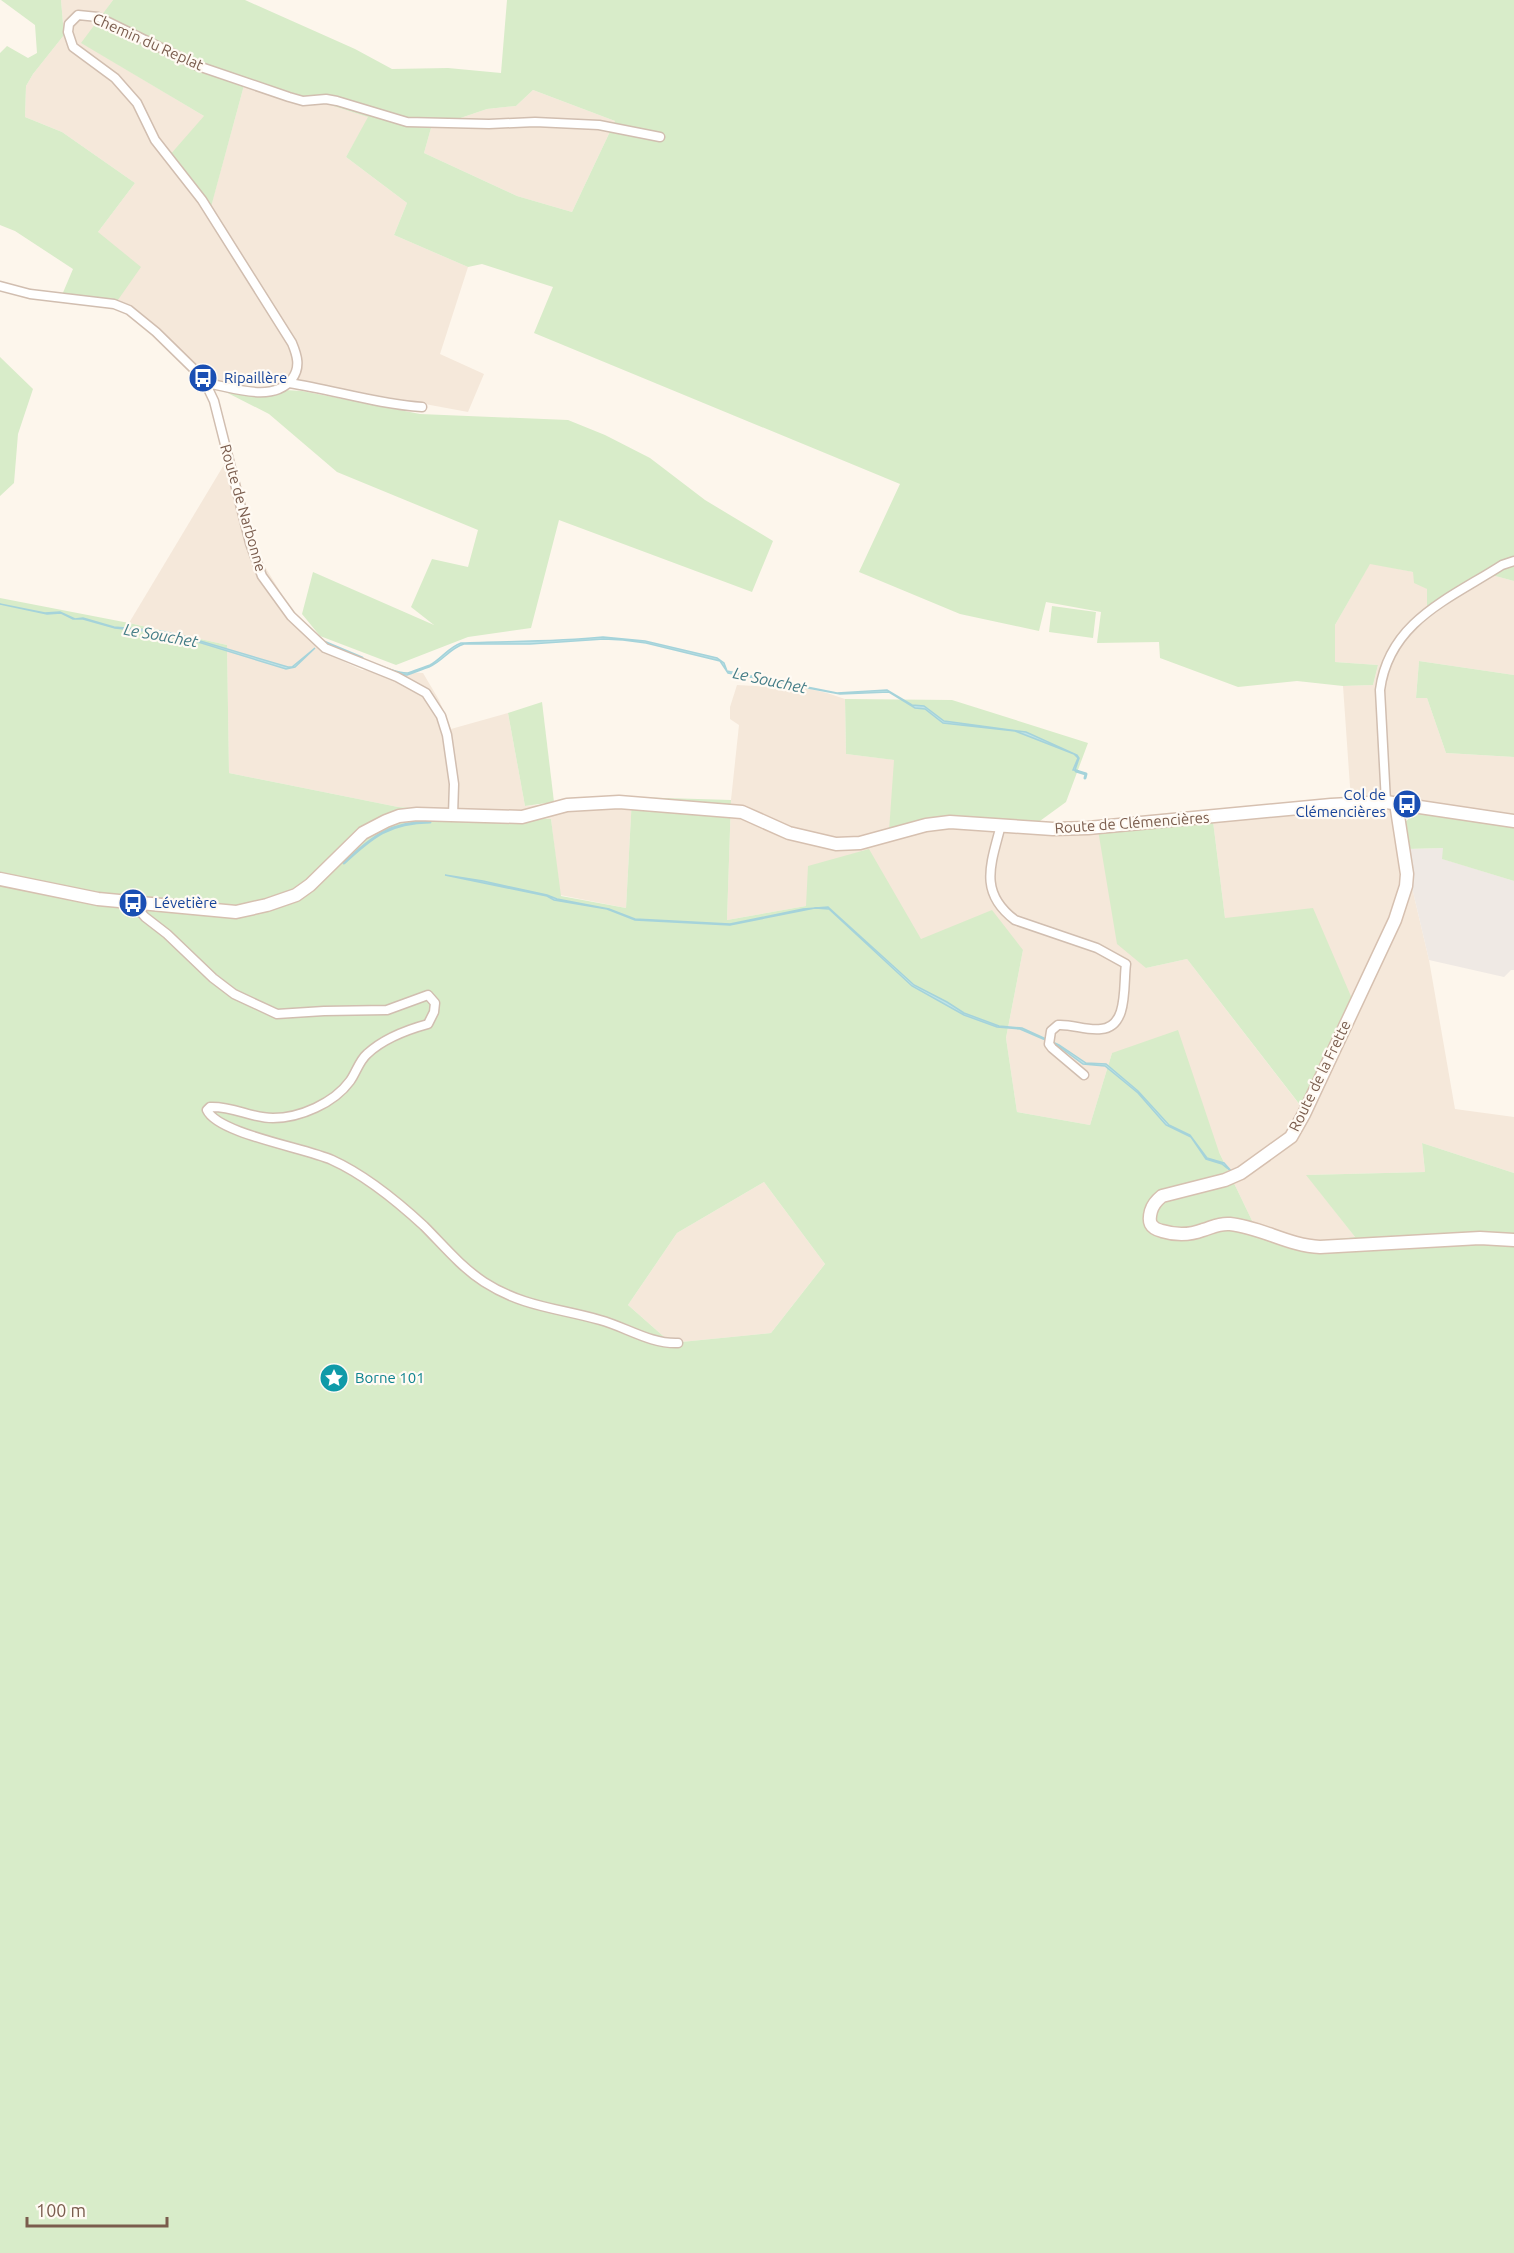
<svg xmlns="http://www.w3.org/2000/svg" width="1514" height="2253" font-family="Ubuntu,sans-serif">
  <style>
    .residential { fill: #f5e8da }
    .industrial { fill: #efe9e4 }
    .green { fill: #d8ecc9; fill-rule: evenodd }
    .water { fill: #bfe3e8; stroke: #a5d3da; stroke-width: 1.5 }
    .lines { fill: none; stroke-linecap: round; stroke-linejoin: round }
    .stream { stroke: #a5d3da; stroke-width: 3 }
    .street-casing { stroke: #d1beb0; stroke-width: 11 }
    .secondary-casing { stroke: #d6c0b0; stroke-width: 15 }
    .street { stroke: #fff; stroke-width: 8 }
    .secondary { stroke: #fff; stroke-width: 12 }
    .labels { text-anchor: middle; stroke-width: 4.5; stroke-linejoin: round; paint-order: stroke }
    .street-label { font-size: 15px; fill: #7a5c4d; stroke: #fffaf3 }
    .transit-label { font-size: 15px; fill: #164399; stroke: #fffaf3; text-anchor: start }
    .culture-label { font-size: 15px; fill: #0d838f; stroke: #fffaf3; text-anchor: start }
    .water-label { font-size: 16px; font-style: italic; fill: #437c86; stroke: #fffaf3 }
  </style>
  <rect width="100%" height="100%" fill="#fdf6ec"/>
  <!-- residential -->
  <g class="residential">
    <path d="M61,0H113L82,43L204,116L211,206L246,78L369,117L346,157L407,203L394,235L468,267L440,354L484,374L468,412L306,382L214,386L130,316L113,307L98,232L135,183L62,132L25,117L26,86L33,74L64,35Z"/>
    <path d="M533,90L615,121L572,212L517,196L424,153L431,128L487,109L516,106Z"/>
    <path d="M231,453L256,552L295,616L296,627L323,652L362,670L423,673L439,700L451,729L508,713L525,806L632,797L626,908L560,895L551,819L398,807L229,773L227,645L129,623Z"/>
    <path d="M1370,563L1413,572L1427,589V606L1484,573L1514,581V675L1419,661L1416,698H1427L1446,753L1514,757V819L1402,800L1410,879L1429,960L1455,1109L1514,1117V1173L1422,1143L1425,1172L1307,1175L1355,1237L1309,1242L1257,1231L1219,1152L1112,1053L1090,1125L1017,1112L1006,1038L1023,950L921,939L806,906L727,920L731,800L739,725L730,719V707L737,685L810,689L827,693L845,699L846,754L895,760L944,820L1097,824L1146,968L1187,959L1306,1113L1225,918L1212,813L1351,801L1343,686L1373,685L1378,665L1335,662V625Z"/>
    <path d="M764,1182L825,1264L771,1333L671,1343L628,1305L677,1233Z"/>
  </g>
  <!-- industrial -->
  <path class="industrial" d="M1443,848V859L1514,881V970H1511L1504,977L1429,960L1410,879L1406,849Z"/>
  <!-- green -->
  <g class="green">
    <path d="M1,0H61L64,35L33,74L26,86L25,117L62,132L135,183L98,232L141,267L113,307L59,302L73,269L15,231L0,225V53L7,46L28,58L37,53L35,25Z"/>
    <path d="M113,0H245L355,49L392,69L448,68L501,73L507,0H1514V581L1484,573L1427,606V589L1414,583L1413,572L1370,564L1335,625V662L1378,665L1373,685L1343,686L1297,681L1238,687L1160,658L1159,642L1097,643L1101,612L1046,602L1039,631L960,614L859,572L900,484L534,333L553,287L482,264L468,267L394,235L407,203L346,157L368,117L246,78L211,207L169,156L204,116L81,43ZM533,90L615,121L572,212L517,196L424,153L431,128L487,109L516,106Z"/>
    <path d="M0,357L33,389L18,434L14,483L0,496Z"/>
    <path d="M214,386L302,391L420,414L568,420L605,435L650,458L705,500L773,541L752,592L559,520L531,628L468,637L396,665L320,636L302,614L313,572L434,625L411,607L432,559L468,567L478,530L337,472L269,414Z"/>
    <path d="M0,598L129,623L227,645L229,773L398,807L551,819L561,896L626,908L632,797L731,800L727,920L806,906L808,866L869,849L921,939L992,910L1023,950L1006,1038L1017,1112L1090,1125L1112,1053L1178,1030L1219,1152L1257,1231L1309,1242L1355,1237L1306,1175L1425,1172L1422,1143L1514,1173V2253H0ZM764,1182L825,1264L771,1333L671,1343L628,1305L677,1233Z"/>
    <path d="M1052,606L1096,612L1093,638L1049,632Z"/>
    <path d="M1419,661L1514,675V757L1446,753L1427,698H1416Z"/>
    <path d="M845,699L952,700L1088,743L1066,802L1033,826L1003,822L889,831L894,760L846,754Z"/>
    <path d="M542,702L554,802L525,806L508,713Z"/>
    <path d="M1418,810L1514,827V881L1442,859L1443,848L1406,849L1400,827Z"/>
    <path d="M1212,813L1225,918L1313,908L1353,1001L1307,1114L1187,959L1146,968L1117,944L1097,824Z"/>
  </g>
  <!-- water -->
  <g class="water">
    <path d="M0,604L45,613L60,612L75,619L83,618L114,627L161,631L180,635L288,667H292L315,648L295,667L286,669L172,634L115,628L83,619H73L61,613L47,614Z"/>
    <path d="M603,637L645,641L717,658L724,663L727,671L837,693L887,690L912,705L924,706L944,721L1026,732L1077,755L1079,758L1075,770L1079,771L1073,770L1078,758L1074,754L1015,731L943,723L925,709L915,708L889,692L840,694L728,673L720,661L646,643L623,640L604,639L530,644H464C450,648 443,661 429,667C425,668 411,674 407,675C397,676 327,647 319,640C332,646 396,675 408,673C411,672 427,666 430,665C441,659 449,647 461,643C508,641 555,642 603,637Z"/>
    <path d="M445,875L483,881L547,895L557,899L609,909L635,919L730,924L803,909L828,907L914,985L947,1002L964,1013L999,1026L1022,1028L1059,1045L1086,1063L1106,1064L1138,1091L1169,1125L1190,1135L1207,1158L1224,1163L1233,1173L1222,1164L1206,1159L1191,1137L1166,1125L1138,1093L1105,1066L1083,1064L1057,1045L1020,1029L997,1027L964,1015L912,986L829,909L815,908L730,925L635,920L607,909L554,900L547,896Z"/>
  </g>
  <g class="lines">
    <!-- stream -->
    <g class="stream">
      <path d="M324,642L362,658"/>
      <path d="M752,677L790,683"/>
      <path d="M1076,771L1086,774L1085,778"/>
      <path d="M344,863C372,837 390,822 430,822"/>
    </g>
    <!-- street casing -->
    <g class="street-casing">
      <g id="street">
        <path d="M0,286L30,294L114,304L129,310L156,332L203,378L214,401L250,543L262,576L291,616L325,648L397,677L426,693L441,716L447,735L454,784L453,815"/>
        <path d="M207,383C234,388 273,403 292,379C301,367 297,355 292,343L202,200L155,140L137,103L115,78L73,47L68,32L69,24L78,15L98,17L198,66L289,97L303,101L326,99L337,101L407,122L489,124L535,122L599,125L660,137"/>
        <path d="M289,383C334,390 377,404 422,407"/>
        <path d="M1386,802L1380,690C1389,621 1451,598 1502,565L1514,561"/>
        <path d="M1001,825C991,864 978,892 1015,920L1097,948L1126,964C1123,984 1129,1027 1101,1029C1087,1031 1072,1024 1058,1025L1051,1031L1049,1044L1052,1048L1084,1075"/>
        <path d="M133,903L145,917L167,934L213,978L234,994L277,1014L324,1011L387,1010L428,995L435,1003L434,1012L428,1024C406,1030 384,1038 367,1054C359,1061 356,1073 350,1081C334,1103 300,1118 273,1118C250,1118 234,1106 210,1107L207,1110C218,1134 306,1148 332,1160C363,1174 398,1202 424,1226C443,1245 461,1267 484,1282C523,1307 558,1308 600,1320C626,1327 650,1344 678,1343"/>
      </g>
    </g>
    <!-- secondary casing -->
    <g class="secondary-casing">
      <g id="secondary">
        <path d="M1396,803L1407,874L1406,886L1395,920L1304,1114L1291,1137L1241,1173L1225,1180L1162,1196C1157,1200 1153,1204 1151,1211C1148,1222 1150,1228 1162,1231C1175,1235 1190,1235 1203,1230C1213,1227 1219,1223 1230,1224C1261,1227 1289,1246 1320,1247L1480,1238L1514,1240"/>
        <path d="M0,879L98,899L236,912L267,905L296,895L310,885L363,833L386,821L399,816L417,814L522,817L567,805L619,802L742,812L789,833L836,844L860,843L926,825L950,822L1053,829L1088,828L1331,805L1386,802L1514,821"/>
      </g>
    </g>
    <!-- street -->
    <use href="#street" class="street"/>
    <!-- secondary -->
    <use href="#secondary" class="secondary"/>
  </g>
  <!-- icons -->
  <defs>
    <g id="bus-disc" transform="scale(1.5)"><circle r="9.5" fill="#1a4fb4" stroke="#fffaf3"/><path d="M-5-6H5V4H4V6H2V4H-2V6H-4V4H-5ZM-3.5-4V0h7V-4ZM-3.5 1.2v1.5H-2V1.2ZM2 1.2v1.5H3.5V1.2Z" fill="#fff"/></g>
    <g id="sight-disc" transform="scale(1.5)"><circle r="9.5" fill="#0f9aa8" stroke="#fffaf3"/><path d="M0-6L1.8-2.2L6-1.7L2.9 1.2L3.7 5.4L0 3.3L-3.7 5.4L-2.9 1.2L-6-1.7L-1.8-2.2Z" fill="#fff"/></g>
  </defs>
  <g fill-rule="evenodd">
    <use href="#bus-disc" x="203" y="378"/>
    <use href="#bus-disc" x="1407" y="804"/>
    <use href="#bus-disc" x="133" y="903"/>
    <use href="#sight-disc" x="334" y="1378"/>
  </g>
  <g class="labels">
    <!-- street labels -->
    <g class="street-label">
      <text transform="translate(148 42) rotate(24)" y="5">Chemin du Replat</text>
      <text transform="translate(243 508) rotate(74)" y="5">Route de Narbonne</text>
      <text transform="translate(1132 823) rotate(-4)" y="5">Route de Clémencières</text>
      <text transform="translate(1320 1076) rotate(-64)" y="5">Route de la Frette</text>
    </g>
    <!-- transit labels -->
    <g class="transit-label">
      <text x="224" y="383">Ripaillère</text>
      <text x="1386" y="800" text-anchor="end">Col de<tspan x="1386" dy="17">Clémencières</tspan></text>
      <text x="154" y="908">Lévetière</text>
    </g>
    <!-- culture labels -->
    <g class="culture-label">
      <text x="355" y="1383">Borne 101</text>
    </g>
    <!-- water labels -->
    <g class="water-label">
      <text transform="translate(161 635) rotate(10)" y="6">Le Souchet</text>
      <text transform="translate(770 680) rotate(12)" y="6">Le Souchet</text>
    </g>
  </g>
  <!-- scale -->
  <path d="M27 2217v9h140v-9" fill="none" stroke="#7a5c4d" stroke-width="3"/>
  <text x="36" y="2217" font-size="18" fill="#7a5c4d" stroke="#fffaf3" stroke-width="4.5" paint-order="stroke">100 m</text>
</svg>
